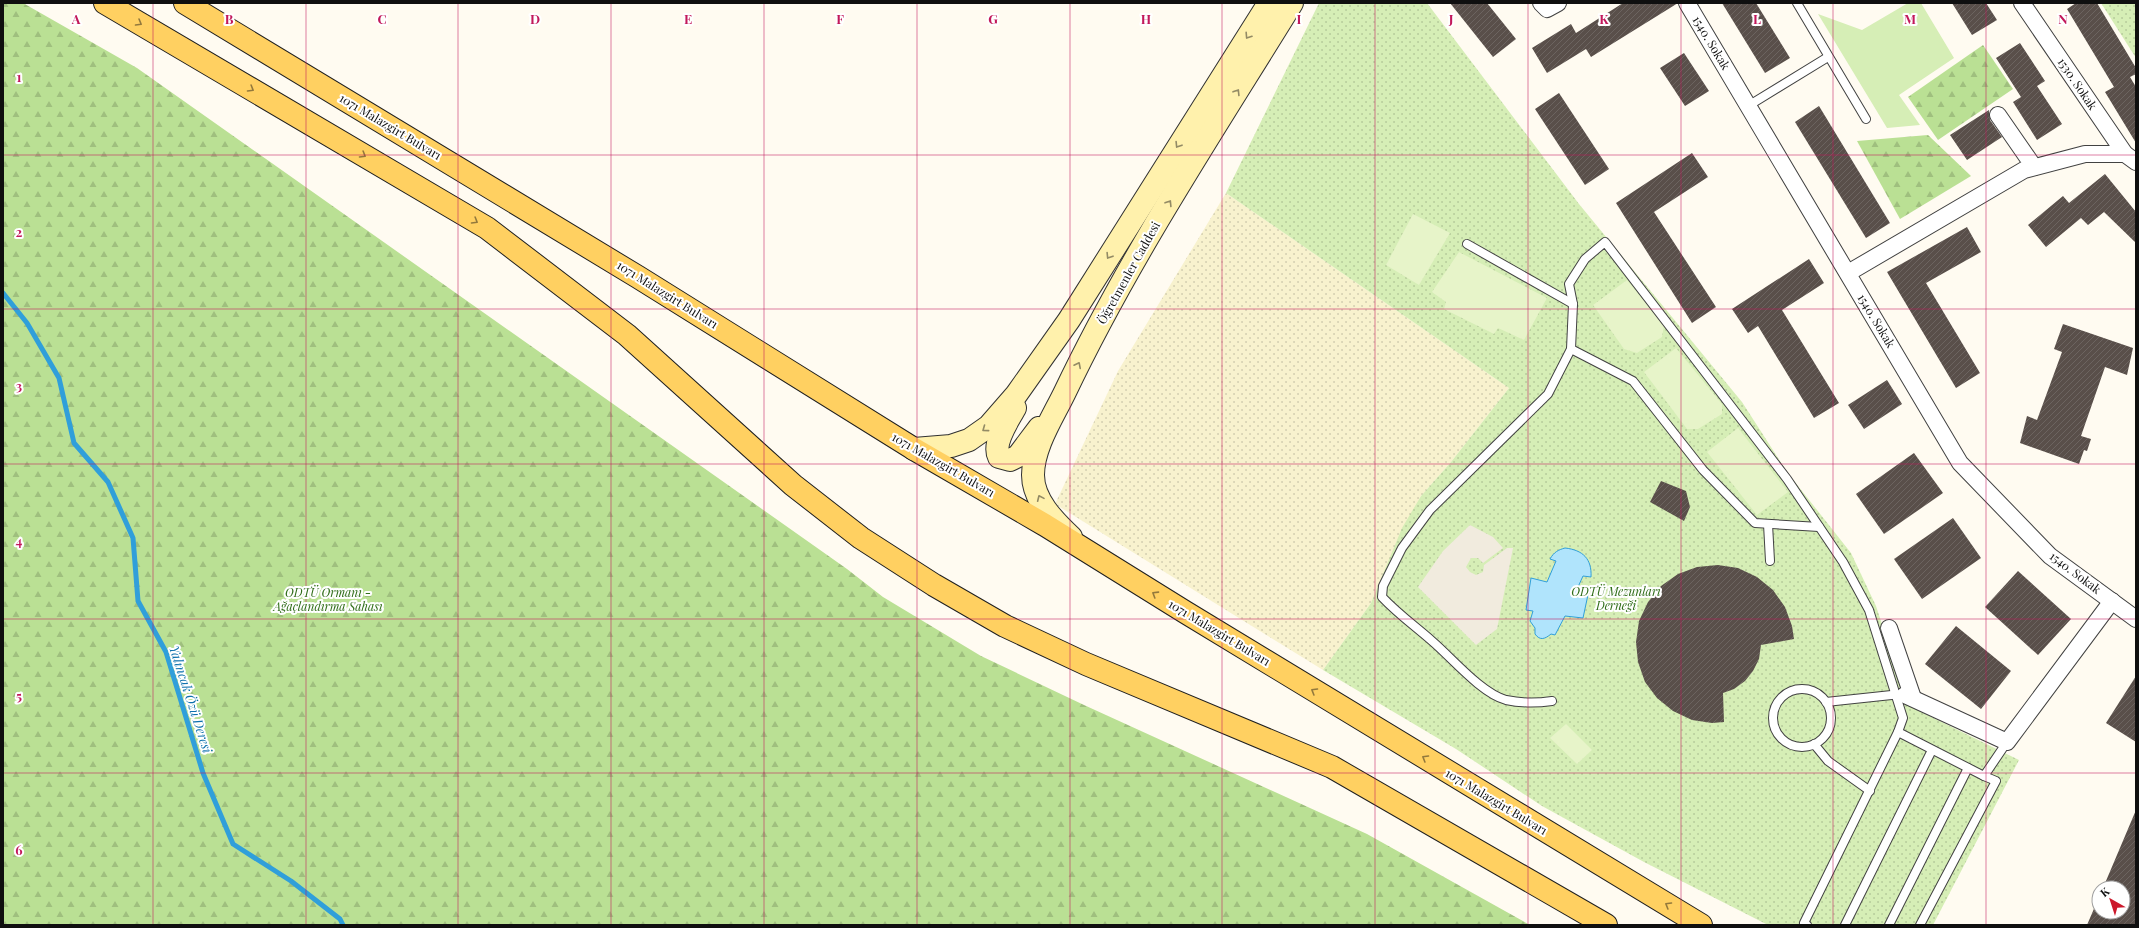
<svg xmlns="http://www.w3.org/2000/svg" width="2139" height="928" font-family="'Playfair Display',serif">
  <style>
    .farmland { fill: url(#farmland-dots) }
    .grass { fill: #d6eeb6 }
    .forest { fill: url(#forest-firs) }
    .park { fill: url(#park-dots) }
    .pitch { fill: #e7f4c9 }
    .plaza { fill: #f1ebde }
    .water { fill: #b0e4fc; stroke: #309fda }
    .lines { fill: none; stroke-linecap: round; stroke-linejoin: round }
    .stream { stroke: #309fda; stroke-width: 5 }
    .building { fill: url(#building-hatch) }
    .service-casing { stroke: #424242; stroke-width: 10 }
    .minor-casing { stroke: #424242; stroke-width: 18 }
    .secondary-casing { stroke: #313131; stroke-width: 24 }
    .primary-casing { stroke: #202020; stroke-width: 24 }
    .service { stroke: #fff; stroke-width: 8 }
    .minor { stroke: #fff; stroke-width: 16 }
    .secondary { stroke: #fff1ac; stroke-width: 22 }
    .primary { stroke: #ffd061; stroke-width: 22 }
    .oneway { stroke: #93793c }
    .oneway2 { stroke: #938b65 }
    .grid { fill: none; stroke: #c2185b; stroke-width: 1; stroke-opacity: 0.55 }
    .labels { text-anchor: middle; stroke-width: 4; stroke-linejoin: round; paint-order: stroke }
    .street-label { font-size: 12px; fill: #0f0f0f; stroke: #fff }
    .park-label { font-size: 12px; font-style: italic; fill: #2f6d18; stroke: #fff }
    .water-label { font-size: 13px; font-style: italic; fill: #0c70ad; stroke: #fff }
    .grid-label { font-size: 13px; text-anchor: middle; font-weight: bold; fill: #c2185b; stroke: #fff; stroke-width: 4; stroke-linejoin: round; paint-order: stroke }
  </style>
  <defs>
    <pattern id="farmland-dots" width="8" height="8" patternUnits="userSpaceOnUse"><rect width="8" height="8" fill="#f8f2ce"/><path d="M2 2h.1M6 6h.1" fill="none" stroke="#d3ceb0" stroke-width="1.8" stroke-linecap="round"/></pattern>
    <pattern id="forest-firs" width="22" height="20" patternUnits="userSpaceOnUse"><rect width="22" height="20" fill="#bae094"/><path d="M5 1l3.5 6h-7zM16 11l3.5 6h-7z" fill="#9fbf7e"/></pattern>
    <pattern id="park-dots" width="8" height="8" patternUnits="userSpaceOnUse"><rect width="8" height="8" fill="#d6eeb6"/><path d="M2 2h.1M6 6h.1" fill="none" stroke="#b6cb9b" stroke-width="1.8" stroke-linecap="round"/></pattern>
    <pattern id="building-hatch" width="6" height="6" patternUnits="userSpaceOnUse"><rect width="6" height="6" fill="#594f4a"/><path d="M-1 1l2-2M0 6l6-6M5 7l2-2" fill="none" stroke="#6c6460"/></pattern>
  </defs>
  <rect width="100%" height="100%" fill="#fffbf1"/>
  <!-- farmland -->
  <path class="farmland" d="M1226,193L1509,388L1451,462L1421,496L1371,603L1323,670L1055,504L1118,371Z"/>
  <!-- grass -->
  <path class="grass" d="M1908,3H1921L1954,58L1899,95L1920,125L1887,128L1818,14L1862,30Z"/>
  <!-- forest -->
  <g class="forest">
    <path d="M3,3H23L137,68L847,569L883,597L981,656L1084,705L1367,834L1530,925H3Z"/>
    <path d="M1983,45L2013,89L1938,140L1908,97Z"/>
    <path d="M1928,135L1971,176L1900,219L1857,141Z"/>
  </g>
  <!-- park -->
  <g class="park">
    <path d="M1319,3H1427L1579,204L1742,402L1787,472L1851,553L1876,606L1909,706L2019,760L1933,925H1768L1644,862L1542,806L1456,749L1323,670L1371,603L1402,528L1421,496L1451,462L1509,388L1226,193Z"/>
    <path d="M2101,3H2136V58Z"/>
  </g>
  <!-- pitch -->
  <g class="pitch">
    <path d="M1413,214L1450,233L1419,285L1386,265Z"/>
    <path d="M1459,252L1547,298L1524,340L1498,328L1494,334L1444,309L1446,302L1432,292Z"/>
    <path d="M1627,280L1664,325L1662,337L1637,353L1624,349L1593,305Z"/>
    <path d="M1676,348L1722,404V414L1698,429H1687L1644,372Z"/>
    <path d="M1738,428L1788,492L1757,515L1707,452Z"/>
    <path d="M1566,724L1592,750L1577,764L1550,738Z"/>
  </g>
  <!-- plaza -->
  <path class="plaza" d="M1470,525L1493,537L1503,548L1483,563L1478,558H1471L1466,567L1470,572L1476,575L1483,572L1484,565L1507,548H1513L1497,629L1476,645L1418,587L1443,551Z"/>
  <!-- water -->
  <path class="water" d="M1565,548C1583,550 1592,559 1591,577L1583,576L1578,587L1589,590L1583,618L1565,616L1555,635L1551,634C1545,639 1540,641 1535,634V628L1530,621L1533,611L1526,610L1531,578L1547,582L1556,561L1550,559C1554,552 1558,550 1565,548Z"/>
  <g class="lines">
    <!-- stream -->
    <path class="stream" d="M3,293L27,323L59,378L74,443L108,482L133,538L138,601L166,652L203,773L233,844L291,881L340,919L343,925"/>
  </g>
  <!-- building -->
  <g class="building">
    <path d="M1450,3H1487L1516,39L1493,57Z"/>
    <path d="M1623,3H1678L1591,57L1586,49L1547,73L1532,48L1571,24L1576,33Z"/>
    <path d="M1722,3H1756L1790,58L1765,73Z"/>
    <path d="M1952,3H1986L1997,20L1972,35Z"/>
    <path d="M2076,3H2097L2136,68V74L2130,77L2136,87V143L2105,92L2114,87L2067,9Z"/>
    <path d="M2020,43L2045,81L2037,86L2062,124L2037,140L2013,102L2021,97L1996,58Z"/>
    <path d="M1684,53L1709,91L1685,106L1660,68Z"/>
    <path d="M1559,93L1609,169L1585,185L1535,109Z"/>
    <path d="M1819,106L1890,223L1866,238L1795,122Z"/>
    <path d="M1989,110L1990,120L2002,137L1967,160L1950,135Z"/>
    <path d="M1692,153L1708,177L1654,212L1716,307L1692,323L1616,203Z"/>
    <path d="M2105,174L2136,212V243L2104,212L2088,225L2081,218L2046,247L2028,225L2063,196L2069,203Z"/>
    <path d="M1967,227L1981,252L1926,283L1980,373L1956,388L1887,272Z"/>
    <path d="M1809,259L1824,283L1782,310L1839,403L1814,418L1758,326L1748,333L1732,309Z"/>
    <path d="M2063,324L2133,348L2127,375L2105,367L2081,436L2091,439L2087,451L2084,450L2079,464L2020,443L2027,416L2037,420L2062,352L2054,349Z"/>
    <path d="M1887,380L1902,404L1864,429L1848,405Z"/>
    <path d="M1914,453L1943,493L1884,534L1856,494Z"/>
    <path d="M1661,481L1686,491L1690,507L1684,521L1650,502Z"/>
    <path d="M1953,518L1981,558L1922,599L1894,559Z"/>
    <path d="M1718,565L1738,568L1757,577L1773,590L1785,607L1792,626L1794,639L1761,645L1759,659L1753,671L1745,681L1734,689L1723,693L1724,722L1712,723L1692,720L1673,711L1657,698L1645,682L1638,662L1636,642L1639,621L1648,602L1661,586L1678,574L1697,567Z"/>
    <path d="M2018,571L2071,619L2038,655L1985,607Z"/>
    <path d="M1956,626L2011,671L1981,709L1925,664Z"/>
    <path d="M2136,676V742L2106,723Z"/>
    <path d="M2136,810V925H2087L2099,897V912H2123V888H2103Z"/>
  </g>
  <g class="lines">
    <!-- service casing -->
    <g class="service-casing">
      <g id="service">
        <path d="M1797,3L1866,119"/>
        <path d="M1748,106L1828,57"/>
        <path d="M1467,244L1573,304"/>
        <path d="M1571,349L1633,381L1703,470L1755,523L1819,527"/>
        <path d="M1768,524L1770,561"/>
        <circle cx="1802" cy="718" r="29"/>
        <path d="M1552,701C1538,703 1520,703 1506,700C1481,693 1452,658 1432,641C1415,626 1398,614 1382,597L1383,586L1402,548L1430,510L1548,394L1571,349L1573,304L1569,284L1585,259L1605,242L1787,479L1843,562L1869,610L1903,718L1898,732L1804,923L1807,925"/>
        <path d="M1826,702L1901,694"/>
        <path d="M1898,732L1984,776L2007,742"/>
        <path d="M1814,744L1828,761L1870,791"/>
        <path d="M1845,925L1932,750"/>
        <path d="M1889,925L1968,768"/>
        <path d="M1920,925L1996,781L1984,776"/>
      </g>
    </g>
    <!-- minor casing -->
    <g class="minor-casing">
      <g id="minor">
        <path d="M1541,3L1547,9L1558,3"/>
        <path d="M1687,3L1960,463L2050,556L2136,619"/>
        <path d="M2022,3L2125,154L2136,162"/>
        <path d="M1998,115L2034,167"/>
        <path d="M1848,273L2024,170L2085,154H2125"/>
        <path d="M1889,628L1913,698"/>
        <path d="M1905,695L2007,742L2112,601"/>
      </g>
    </g>
    <!-- secondary casing -->
    <g class="secondary-casing">
      <g id="secondary">
        <path d="M1015,408C1008,421 992,443 999,457L1010,460L1018,456L1039,428"/>
        <path d="M914,449L951,446L969,440L989,426L1016,395L1069,320L1269,3"/>
        <path d="M1071,537C1054,521 1033,500 1033,475C1033,447 1053,417 1065,392C1130,256 1213,131 1292,3"/>
      </g>
    </g>
    <!-- primary casing -->
    <g class="primary-casing">
      <g id="primary">
        <path d="M105,3L487,228L627,335L793,485L861,538L934,585L1005,626L1086,664L1332,767L1606,925"/>
        <path d="M185,3L638,277L914,449L1045,525L1185,612L1701,925"/>
      </g>
    </g>
    <!-- service -->
    <use href="#service" class="service"/>
    <!-- minor -->
    <use href="#minor" class="minor"/>
    <!-- secondary -->
    <use href="#secondary" class="secondary"/>
    <!-- primary -->
    <use href="#primary" class="primary"/>
  </g>
  <!-- one-way arrows -->
  <defs><path id="oneway-chevron" d="M-2-3.5L2.5 0L-2 3.5" fill="none" stroke-width="1.6" stroke-linecap="round" stroke-linejoin="round"/></defs>
  <g class="oneway">
    <use href="#oneway-chevron" transform="translate(139 23) rotate(30)"/>
    <use href="#oneway-chevron" transform="translate(251 89) rotate(31)"/>
    <use href="#oneway-chevron" transform="translate(363 155) rotate(31)"/>
    <use href="#oneway-chevron" transform="translate(475 221) rotate(31)"/>
    <use href="#oneway-chevron" transform="translate(1155 594) rotate(-148)"/>
    <use href="#oneway-chevron" transform="translate(1314 691) rotate(-149)"/>
    <use href="#oneway-chevron" transform="translate(1425 758) rotate(-149)"/>
    <use href="#oneway-chevron" transform="translate(1668 905) rotate(-149)"/>
  </g>
  <g class="oneway2">
    <use href="#oneway-chevron" transform="translate(1248 36) rotate(123)"/>
    <use href="#oneway-chevron" transform="translate(1237 92) rotate(-58)"/>
    <use href="#oneway-chevron" transform="translate(1178 145) rotate(122)"/>
    <use href="#oneway-chevron" transform="translate(1169 203) rotate(-58)"/>
    <use href="#oneway-chevron" transform="translate(1109 256) rotate(122)"/>
    <use href="#oneway-chevron" transform="translate(1078 365) rotate(-63)"/>
    <use href="#oneway-chevron" transform="translate(985 429) rotate(144)"/>
    <use href="#oneway-chevron" transform="translate(1040 498) rotate(-114)"/>
  </g>
  <!-- grid -->
  <path class="grid" d="M153,3V925M306,3V925M458,3V925M611,3V925M764,3V925M917,3V925M1070,3V925M1222,3V925M1375,3V925M1528,3V925M1681,3V925M1833,3V925M1986,3V925M3,155H2136M3,309H2136M3,464H2136M3,619H2136M3,773H2136"/>
  <g class="labels">
    <!-- street labels -->
    <g class="street-label">
      <text transform="translate(1711 43) rotate(59)" y="4">1540. Sokak</text>
      <text transform="translate(2077 84) rotate(56)" y="4">1530. Sokak</text>
      <text transform="translate(390 127) rotate(31)" y="4">1071 Malazgirt Bulvarı</text>
      <text transform="translate(1129 273) rotate(-61)" y="4">Öğretmenler Caddesi</text>
      <text transform="translate(667 295) rotate(32)" y="4">1071 Malazgirt Bulvarı</text>
      <text transform="translate(1876 321) rotate(59)" y="4">1540. Sokak</text>
      <text transform="translate(943 465) rotate(30)" y="4">1071 Malazgirt Bulvarı</text>
      <text transform="translate(2075 573) rotate(37)" y="4">1540. Sokak</text>
      <text transform="translate(1219 633) rotate(31)" y="4">1071 Malazgirt Bulvarı</text>
      <text transform="translate(1496 802) rotate(31)" y="4">1071 Malazgirt Bulvarı</text>
    </g>
    <!-- park labels -->
    <g class="park-label">
      <text x="1616" y="596">ODTÜ Mezunları<tspan x="1616" dy="14">Derneği</tspan></text>
      <text x="328" y="597">ODTÜ Ormanı -<tspan x="328" dy="14">Ağaçlandırma Sahası</tspan></text>
    </g>
    <!-- water labels -->
    <g class="water-label">
      <text transform="translate(191 699) rotate(72)" y="5">Yalıncak Özü Deresi</text>
    </g>
  </g>
  <g class="grid-label">
    <text x="76" y="24">A</text>
    <text x="229" y="24">B</text>
    <text x="382" y="24">C</text>
    <text x="535" y="24">D</text>
    <text x="688" y="24">E</text>
    <text x="840" y="24">F</text>
    <text x="993" y="24">G</text>
    <text x="1146" y="24">H</text>
    <text x="1299" y="24">I</text>
    <text x="1451" y="24">J</text>
    <text x="1604" y="24">K</text>
    <text x="1757" y="24">L</text>
    <text x="1910" y="24">M</text>
    <text x="2063" y="24">N</text>
    <text x="19" y="82">1</text>
    <text x="19" y="237">2</text>
    <text x="19" y="391">3</text>
    <text x="19" y="546">4</text>
    <text x="19" y="701">5</text>
    <text x="19" y="855">6</text>
  </g>
  <!-- border -->
  <rect width="2139" height="928" fill="none" stroke="#0f0f0f" stroke-width="8"/>
  <!-- north arrow -->
  <g transform="translate(2111 900) rotate(321)"><circle r="19" fill="#ffffff" stroke="#9f9f9f"/>
  <path d="M0-3L7 15L0 10L-7 15Z" fill="#cc192c"/>
  <text y="-6" font-size="11" font-weight="bold" text-anchor="middle" fill="#0f0f0f">K</text>
  </g>
</svg>
